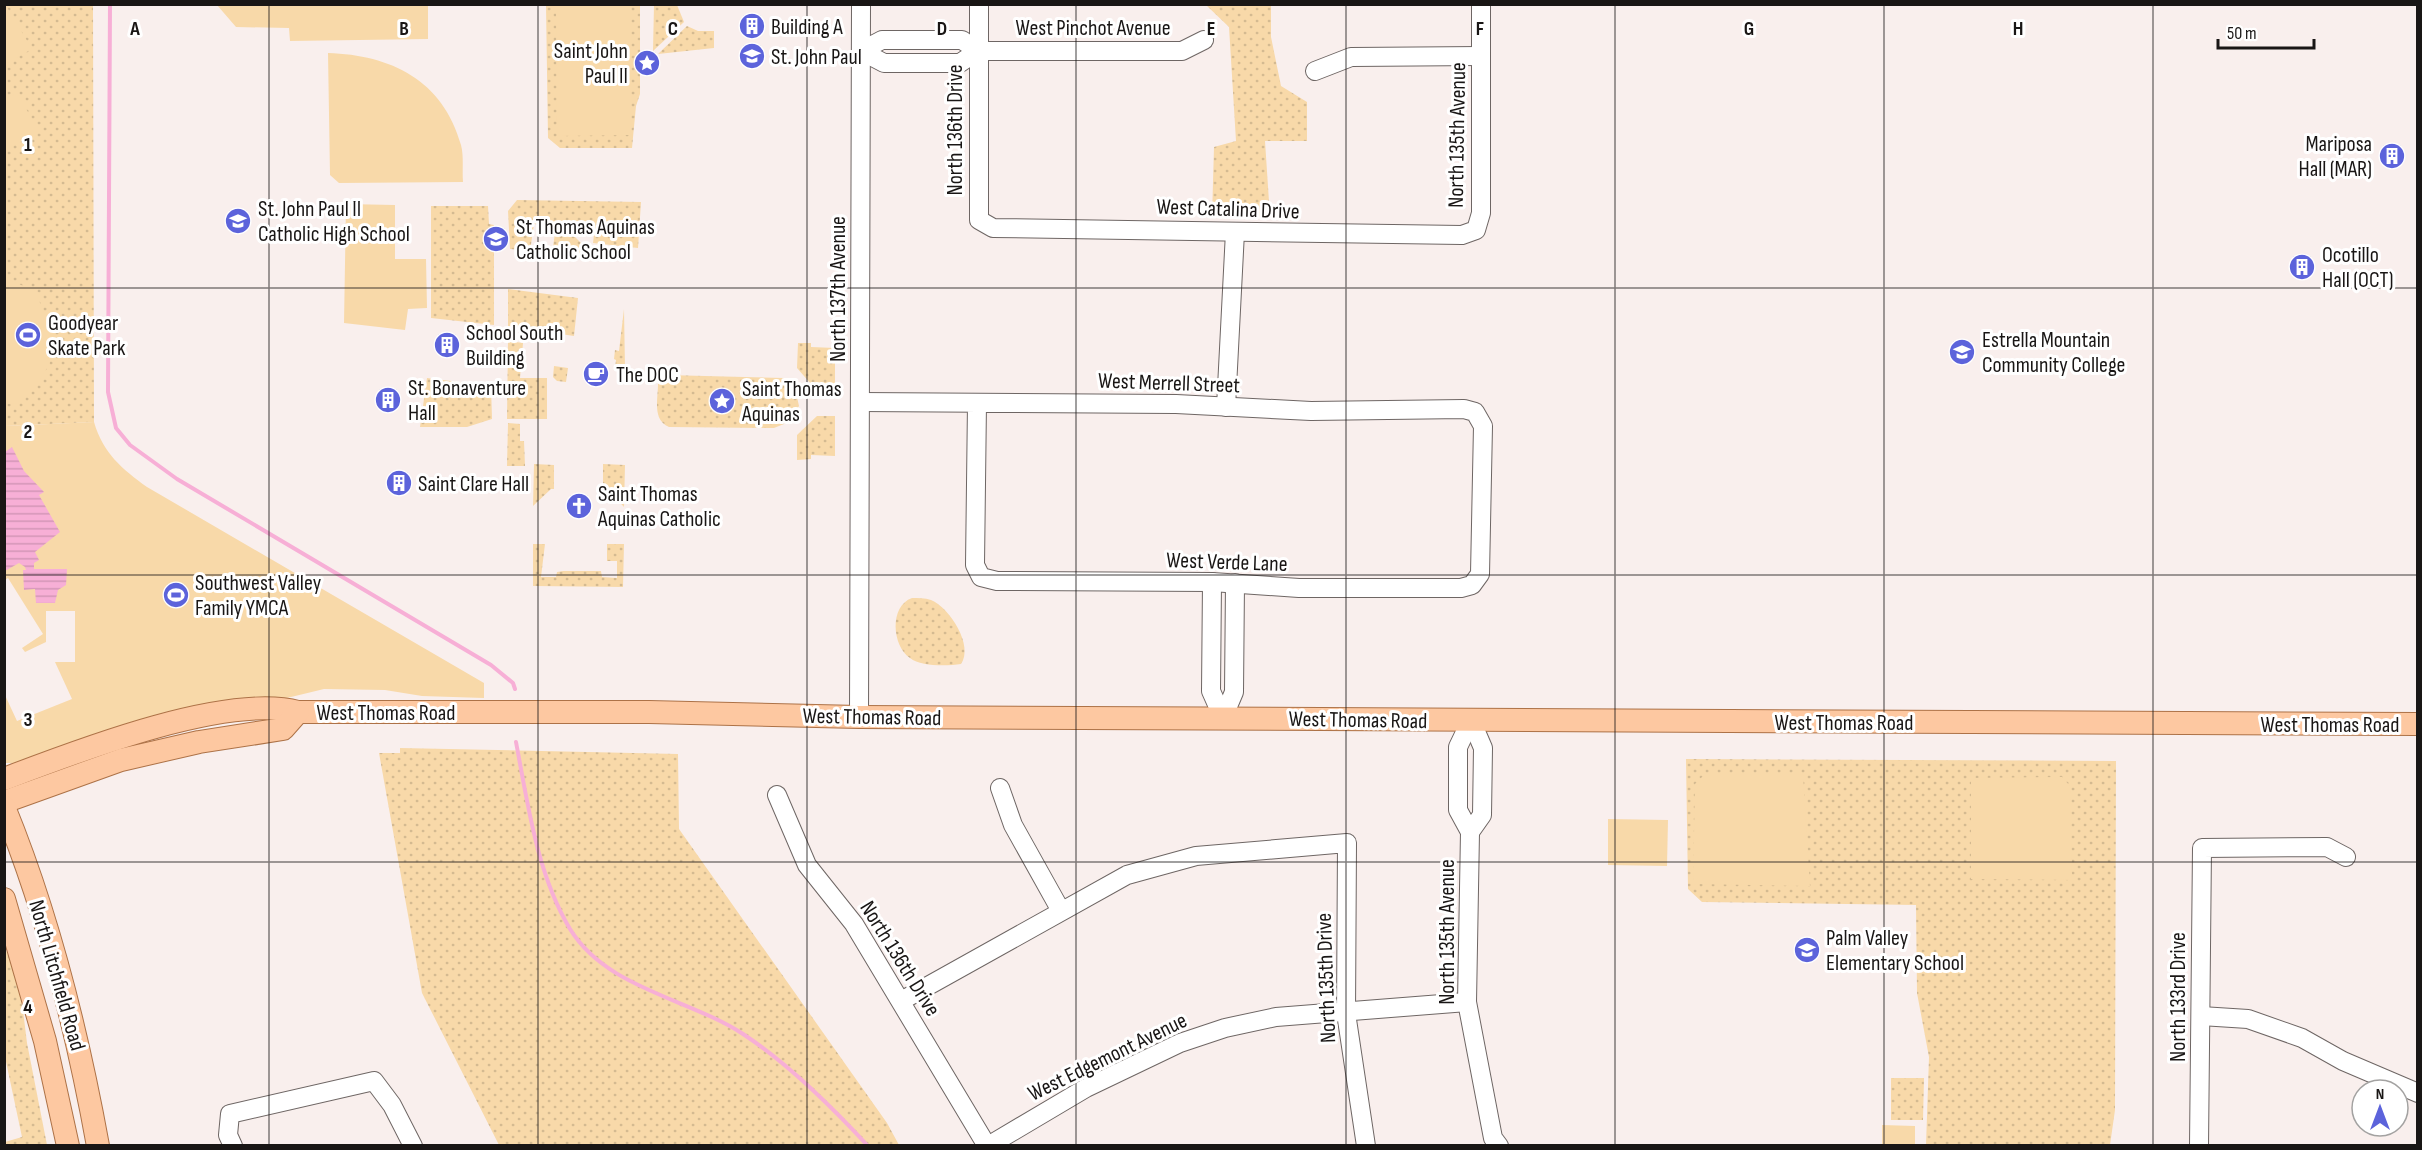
<svg xmlns="http://www.w3.org/2000/svg" width="2422" height="1150" font-family="'Sofia Sans Condensed',sans-serif">
  <style>
    .green { fill: url(#green-dots) }
    .pitch { fill: #f8d9a9 }
    .water { fill: url(#water-rules) }
    .lines { fill: none; stroke-linecap: round; stroke-linejoin: round }
    .stream { stroke: #f7afd6; stroke-width: 4 }
    .minor-casing { stroke: #6e6664; stroke-width: 20 }
    .major-casing { stroke: #ad7247; stroke-width: 24 }
    .minor { stroke: #fff; stroke-width: 18 }
    .major { stroke: #fdc8a1; stroke-width: 22 }
    .grid { fill: none; stroke: #191615; stroke-width: 1.5; stroke-opacity: 0.55 }
    .labels { text-anchor: middle; stroke-width: 6; stroke-linejoin: round; paint-order: stroke }
    .poi-label { font-size: 22px; fill: #191615; stroke: #fff; text-anchor: start }
    .street-label { font-size: 22px; fill: #191615; stroke: #fff }
    .grid-label { font-size: 20px; text-anchor: middle; font-weight: bold; fill: #191615; stroke: #fff; stroke-width: 6; stroke-linejoin: round; paint-order: stroke }
  </style>
  <defs>
    <pattern id="green-dots" width="8" height="8" patternUnits="userSpaceOnUse" patternTransform="scale(1.5)"><rect width="8" height="8" fill="#f8d9a9"/><path d="M2 2h.1M6 6h.1" fill="none" stroke="#d4ba91" stroke-width="1.8" stroke-linecap="round"/></pattern>
    <pattern id="water-rules" width="6" height="5" patternUnits="userSpaceOnUse" patternTransform="scale(1.5)"><rect width="6" height="5" fill="#f7afd6"/><path d="M0 2.5h6" fill="none" stroke="#d396b7"/></pattern>
  </defs>
  <rect width="100%" height="100%" fill="#f9efed"/>
  <!-- green -->
  <g class="green">
    <path d="M654,4L677,5L684,22L653,51Z"/>
    <path d="M4,5H93L94,422L5,426Z"/>
    <path d="M546,5H640V55L637,61L640,69V94L636,106L632,148H560L548,138Z"/>
    <path d="M1206,5H1271V37L1281,86L1307,102V141H1265L1270,217H1212L1214,147L1236,141L1229,27Z"/>
    <path d="M687,26L698,31H714V48L658,54Z"/>
    <path d="M517,200L641,202L638,248L593,243L594,235L582,233V230L534,224L530,251L510,249L508,211Z"/>
    <path d="M431,206H488L489,224L494,225V325L431,318Z"/>
    <path d="M555,233L573,235L583,245L581,258L552,254Z"/>
    <path d="M508,289L578,298L574,336L508,326Z"/>
    <path d="M624,309L625,369L615,368L616,360L614,359L615,350L619,351Z"/>
    <path d="M508,341L523,343L520,378H547V419H507Z"/>
    <path d="M798,343H811V347L835,348V387L811,384L797,368Z"/>
    <path d="M554,366L568,368L566,382L557,381L553,377Z"/>
    <path d="M666,375L784,378L795,388L799,406L789,422L774,428L669,427C652,420 658,399 658,384Z"/>
    <path d="M427,378L491,386L492,419L467,427H420Z"/>
    <path d="M817,416H835V456L811,455V459L797,460V435Z"/>
    <path d="M508,423L520,424V441H524L525,466H507Z"/>
    <path d="M534,464L554,465V489H551L533,506Z"/>
    <path d="M603,464L625,465L624,507L607,489H603Z"/>
    <path d="M533,544H545L541,577H556L557,572L563,571H601L602,577L617,578V561H607V544H624L623,587L533,586Z"/>
    <path d="M912,598C918,598 925,598 931,600C950,608 974,646 961,664C948,666 921,667 910,658C892,646 889,606 912,598Z"/>
    <path d="M400,748L678,754L679,829L887,1123L899,1145H499L422,993L379,753H400Z"/>
    <path d="M1686,759L2116,761L2115,1110L2110,1145H1926L1929,1057L1917,993L1916,905L1702,902L1688,889Z"/>
    <path d="M4,945L20,986L27,1043L47,1145H5V1142L22,1137L5,1057Z"/>
    <path d="M1891,1078H1924L1923,1120H1891Z"/>
  </g>
  <!-- pitch -->
  <g class="pitch">
    <path d="M5,4L32,49L5,64L4,5Z"/>
    <path d="M217,5H428V39L290,41L289,28L236,27Z"/>
    <path d="M556,5H629V135L557,136Z"/>
    <path d="M328,53C391,55 443,80 461,145C464,156 462,171 463,182L339,183L330,175Z"/>
    <path d="M17,93L39,131L5,151V100Z"/>
    <path d="M346,204L395,205V259H426L427,308L408,309L405,330L344,323Z"/>
    <path d="M7,279L40,293L38,298C61,354 59,359 19,403L5,404L4,284Z"/>
    <path d="M94,422C103,453 122,469 147,487L484,683V698L422,696L385,690L324,689L19,763H4V693L17,721L72,699L55,662H75V611H46V642L25,652L22,648L43,634L8,578L5,580V426Z"/>
    <path d="M1704,775H1803L1810,886L1693,884L1695,784Z"/>
    <path d="M2062,777L2070,786L2072,880L1971,879V778Z"/>
    <path d="M1608,819L1668,820L1667,866L1608,865Z"/>
    <path d="M1882,1125L1915,1126V1145H1882Z"/>
  </g>
  <!-- water -->
  <path class="water" d="M12,447L24,471L44,492L39,495L60,532L35,552L39,560L34,563V569H67L66,585L58,590L55,603H36L35,589L24,590L23,570H26L25,567L19,563L5,571V452Z"/>
  <g class="lines">
    <!-- stream -->
    <g class="stream">
      <path d="M110,4L108,392L116,428L130,445L177,479L491,665L513,683L515,689"/>
      <path d="M516,742C528,805 537,874 570,929C607,989 688,998 743,1034C789,1064 831,1106 868,1146"/>
    </g>
    <!-- minor casing -->
    <g class="minor-casing">
      <g id="minor">
        <path d="M979,4V220L993,228L1462,235L1476,230L1481,213V4"/>
        <path d="M861,51L882,40H962L978,51H1182L1204,40"/>
        <path d="M861,51L884,63H960L978,51"/>
        <path d="M1315,71L1351,57L1481,56"/>
        <path d="M860,402L1176,404L1311,411L1464,409L1475,412L1483,426L1480,574L1472,585L1461,588H1299L1212,582L997,581L981,577L975,565L977,403"/>
        <path d="M1226,407L1235,232"/>
        <path d="M1212,582L1211,691L1223,718"/>
        <path d="M859,717L861,4"/>
        <path d="M1223,718L1234,692L1235,583"/>
        <path d="M1471,720L1458,747V810L1470,832L1467,1002L1493,1138L1499,1146"/>
        <path d="M1000,788L1013,825L1061,911"/>
        <path d="M777,795L807,865L854,924L987,1146"/>
        <path d="M1470,832L1482,815L1483,748L1471,720"/>
        <path d="M901,1001L1127,875L1196,856L1347,843L1346,1013L1366,1146"/>
        <path d="M2201,1016L2248,1019L2302,1038L2343,1061L2418,1093"/>
        <path d="M233,1146L228,1135L230,1114L374,1081L392,1105L413,1146"/>
        <path d="M988,1146L1086,1088L1180,1043L1225,1028L1276,1017L1467,1002"/>
        <path d="M2199,1146L2202,848L2327,847L2346,857"/>
      </g>
    </g>
    <!-- major casing -->
    <g class="major-casing">
      <g id="major">
        <path d="M4,779C75,752 226,693 298,712H649L859,717L2418,724"/>
        <path d="M4,802L121,760L199,742L283,729L298,712"/>
        <path d="M4,807C49,917 77,1030 98,1146"/>
        <path d="M4,899L45,1041L68,1146"/>
      </g>
    </g>
    <!-- minor -->
    <use href="#minor" class="minor"/>
    <!-- major -->
    <use href="#major" class="major"/>
  </g>
  <!-- grid -->
  <path class="grid" d="M269,4V1146M538,4V1146M807,4V1146M1076,4V1146M1346,4V1146M1615,4V1146M1884,4V1146M2153,4V1146M4,288H2418M4,575H2418M4,862H2418"/>
  <!-- icons -->
  <defs>
    <g id="building-disc" transform="scale(1.35)"><circle r="9.5" fill="#5c63db" stroke="#fff"/><path d="M-4-6H4V6H1V3H-1V6H-4ZM-2.5-4.3h1.7v1.8h-1.7ZM.8-4.3h1.7v1.8H.8ZM-2.5-1h1.7V.8h-1.7ZM.8-1h1.7V.8H.8Z" fill="#fff"/></g>
    <g id="school-disc" transform="scale(1.35)"><circle r="9.5" fill="#5c63db" stroke="#fff"/><path d="M0-5L7-2L0 1L-7-2ZM-4 1L0 2.5L4 1V4Q0 6-4 4Z" fill="#fff"/></g>
    <g id="sight-disc" transform="scale(1.35)"><circle r="9.5" fill="#5c63db" stroke="#fff"/><path d="M0-6L1.8-2.2L6-1.7L2.9 1.2L3.7 5.4L0 3.3L-3.7 5.4L-2.9 1.2L-6-1.7L-1.8-2.2Z" fill="#fff"/></g>
    <g id="stadium-disc" transform="scale(1.35)"><circle r="9.5" fill="#5c63db" stroke="#fff"/><path d="M0-5a6.5 5 0 1 0 0 10a6.5 5 0 1 0 0-10ZM-3.5-1.8h7v3.6h-7Z" fill="#fff"/></g>
    <g id="university-disc" transform="scale(1.35)"><circle r="9.5" fill="#5c63db" stroke="#fff"/><path d="M0-5L7-2L0 1L-7-2ZM-4 1L0 2.5L4 1V4Q0 6-4 4Z" fill="#fff"/></g>
    <g id="cafe-disc" transform="scale(1.35)"><circle r="9.5" fill="#5c63db" stroke="#fff"/><path d="M-5.5-4.5H6V0H3Q3 3.5 0 3.5H-2.5Q-5.5 3.5-5.5 0ZM3-3.2v2h1.7v-2ZM-6 4.5H4V6H-6Z" fill="#fff"/></g>
    <g id="church-disc" transform="scale(1.35)"><circle r="9.5" fill="#5c63db" stroke="#fff"/><path d="M-1.2-6h2.4v3.5h3.3v2.4h-3.3V6h-2.4V-.1h-3.3v-2.4h3.3Z" fill="#fff"/></g>
  </defs>
  <g fill-rule="evenodd">
    <use href="#building-disc" x="752" y="26"/>
    <use href="#school-disc" x="752" y="56"/>
    <use href="#sight-disc" x="647" y="63"/>
    <use href="#building-disc" x="2392" y="156"/>
    <use href="#school-disc" x="238" y="221"/>
    <use href="#school-disc" x="496" y="239"/>
    <use href="#building-disc" x="2302" y="267"/>
    <use href="#stadium-disc" x="28" y="335"/>
    <use href="#building-disc" x="447" y="345"/>
    <use href="#university-disc" x="1962" y="352"/>
    <use href="#cafe-disc" x="596" y="374"/>
    <use href="#building-disc" x="388" y="400"/>
    <use href="#sight-disc" x="722" y="401"/>
    <use href="#building-disc" x="399" y="483"/>
    <use href="#church-disc" x="579" y="506"/>
    <use href="#stadium-disc" x="176" y="595"/>
    <use href="#school-disc" x="1807" y="950"/>
  </g>
  <g class="labels">
    <!-- poi labels -->
    <g class="poi-label">
      <text x="771" y="34">Building A</text>
      <text x="628" y="58" text-anchor="end">Saint John<tspan x="628" dy="25">Paul II</tspan></text>
      <text x="771" y="64">St. John Paul</text>
      <text x="2372" y="151" text-anchor="end">Mariposa<tspan x="2372" dy="25">Hall (MAR)</tspan></text>
      <text x="258" y="216">St. John Paul II<tspan x="258" dy="25">Catholic High School</tspan></text>
      <text x="516" y="234">St Thomas Aquinas<tspan x="516" dy="25">Catholic School</tspan></text>
      <text x="2322" y="262">Ocotillo<tspan x="2322" dy="25">Hall (OCT)</tspan></text>
      <text x="48" y="330">Goodyear<tspan x="48" dy="25">Skate Park</tspan></text>
      <text x="466" y="340">School South<tspan x="466" dy="25">Building</tspan></text>
      <text x="1982" y="347">Estrella Mountain<tspan x="1982" dy="25">Community College</tspan></text>
      <text x="616" y="382">The DOC</text>
      <text x="408" y="395">St. Bonaventure<tspan x="408" dy="25">Hall</tspan></text>
      <text x="742" y="396">Saint Thomas<tspan x="742" dy="25">Aquinas</tspan></text>
      <text x="418" y="491">Saint Clare Hall</text>
      <text x="598" y="501">Saint Thomas<tspan x="598" dy="25">Aquinas Catholic</tspan></text>
      <text x="195" y="590">Southwest Valley<tspan x="195" dy="25">Family YMCA</tspan></text>
      <text x="1826" y="945">Palm Valley<tspan x="1826" dy="25">Elementary School</tspan></text>
    </g>
    <!-- street labels -->
    <g class="street-label">
      <text x="1093" y="35">West Pinchot Avenue</text>
      <text transform="translate(954 130) rotate(-90)" y="8">North 136th Drive</text>
      <text transform="translate(1456 135) rotate(-89)" y="8">North 135th Avenue</text>
      <text transform="translate(1228 208) rotate(2)" y="8">West Catalina Drive</text>
      <text transform="translate(837 289) rotate(-90)" y="8">North 137th Avenue</text>
      <text transform="translate(1169 382) rotate(2)" y="8">West Merrell Street</text>
      <text transform="translate(1227 561) rotate(2)" y="8">West Verde Lane</text>
      <text x="386" y="720">West Thomas Road</text>
      <text transform="translate(872 716) rotate(1)" y="8">West Thomas Road</text>
      <text transform="translate(1358 719) rotate(1)" y="8">West Thomas Road</text>
      <text x="1844" y="730">West Thomas Road</text>
      <text x="2330" y="732">West Thomas Road</text>
      <text transform="translate(1446 932) rotate(-90)" y="8">North 135th Avenue</text>
      <text transform="translate(901 958) rotate(58)" y="8">North 136th Drive</text>
      <text transform="translate(58 975) rotate(74)" y="8">North Litchfield Road</text>
      <text transform="translate(1325 978) rotate(-92)" y="8">North 135th Drive</text>
      <text transform="translate(2177 997) rotate(-90)" y="8">North 133rd Drive</text>
      <text transform="translate(1107 1056) rotate(-26)" y="8">West Edgemont Avenue</text>
    </g>
  </g>
  <g class="grid-label">
    <text x="135" y="35">A</text>
    <text x="404" y="35">B</text>
    <text x="673" y="35">C</text>
    <text x="942" y="35">D</text>
    <text x="1211" y="35">E</text>
    <text x="1480" y="35">F</text>
    <text x="1749" y="35">G</text>
    <text x="2018" y="35">H</text>
    <text x="28" y="151">1</text>
    <text x="28" y="438">2</text>
    <text x="28" y="726">3</text>
    <text x="28" y="1013">4</text>
  </g>
  <!-- border -->
  <rect width="2422" height="1150" fill="none" stroke="#191615" stroke-width="12"/>
  <!-- north arrow -->
  <g transform="translate(2380 1108)"><circle r="28" fill="#ffffff" stroke="#a3a2a1" stroke-width="1.5"/>
  <path d="M0-4.5L10 22L0 15L-10 22Z" fill="#5c63db"/>
  <text y="-9" font-size="16" font-weight="bold" text-anchor="middle" fill="#191615">N</text>
  </g>
  <!-- scale -->
  <path d="M2218 39v9h96v-9" fill="none" stroke="#191615" stroke-width="3"/>
  <text x="2227" y="39" font-size="18" fill="#191615" stroke="#ffffff" stroke-width="4.5" paint-order="stroke">50 m</text>
</svg>
